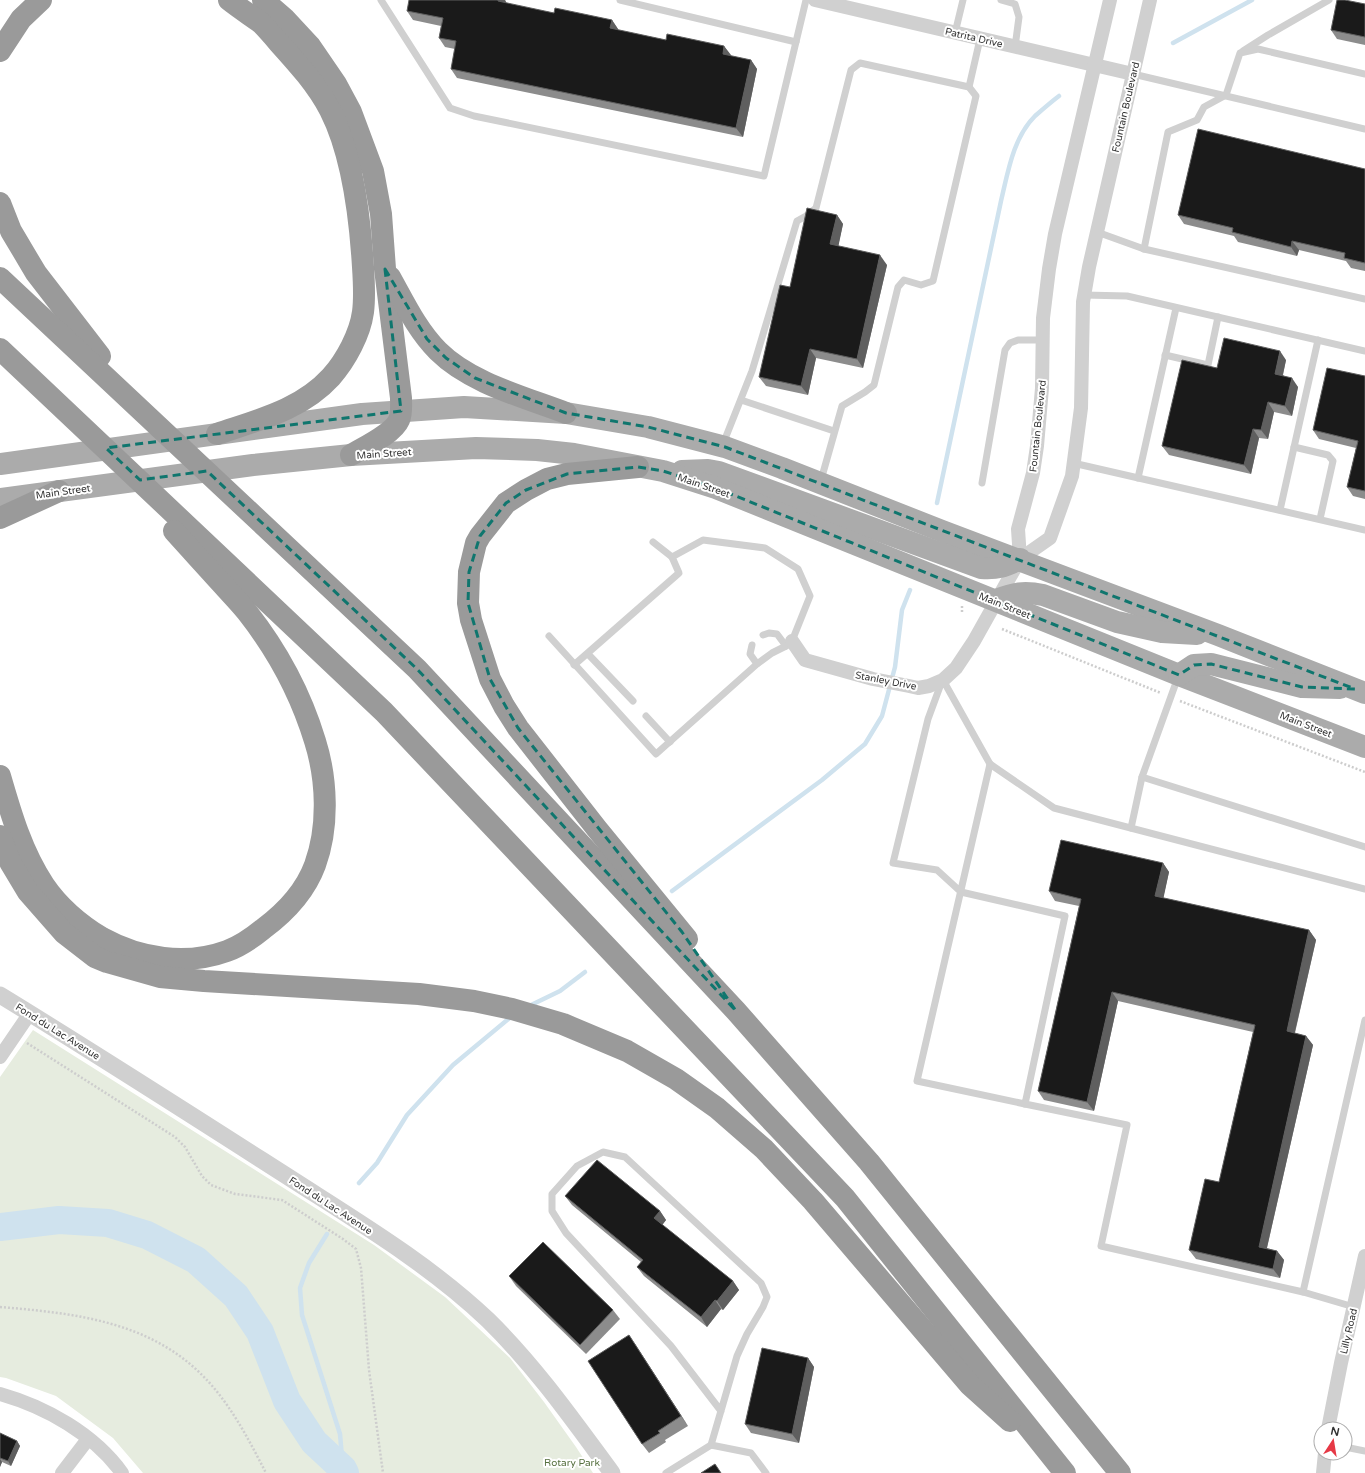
<svg xmlns="http://www.w3.org/2000/svg" width="1365" height="1473" font-family="'Varela Round',sans-serif">
  <style>
    .green { fill: #e6ecdf }
    .lines { fill: none; stroke-linecap: round; stroke-linejoin: round }
    .stream { stroke: #cfe2ee; stroke-width: 4.5 }
    .river { stroke: #cfe2ee; stroke-width: 28 }
    .path { stroke: #cdcdcd; stroke-width: 2.5; stroke-dasharray: 2 2; stroke-linecap: butt }
    .service { stroke: #d0d0d0; stroke-width: 7 }
    .minor { stroke: #d0d0d0; stroke-width: 14 }
    .tertiary { stroke: #d0d0d0; stroke-width: 17 }
    .primary { stroke: #ababab; stroke-width: 22 }
    .motorway { stroke: #9a9a9a; stroke-width: 22 }
    .wall { fill: #8c8c8c }
    .shaded-wall { fill: #5f5f5f }
    .building { fill: #1a1a1a; stroke: #5f5f5f }
    .marked { fill: none; stroke: #0f766e; stroke-width: 3; stroke-dasharray: 8 5; stroke-linejoin: round }
    .labels { text-anchor: middle; stroke-width: 4; stroke-linejoin: round; paint-order: stroke }
    .street-label { font-size: 10px; fill: #333; stroke: #fff }
    .park-label { font-size: 10px; fill: #56703f; stroke: #fff }
  </style>
  <rect width="100%" height="100%" fill="#fff"/>
  <!-- green -->
  <path class="green" d="M33,1030L374,1245L445,1297L510,1358L544,1402L576,1447L593,1473H143L113,1438L56,1396L6,1378L0,1377V1077Z"/>
  <g class="lines">
    <!-- stream -->
    <g class="stream">
      <path d="M1173,43L1252,0"/>
      <path d="M937,503L1001,201C1008,172 1013,138 1035,116C1043,109 1051,102 1059,96"/>
      <path d="M672,891L822,780L865,744L882,716L895,667L902,610L910,590"/>
      <path d="M529,1006L560,991L585,972"/>
      <path d="M359,1183L377,1163L407,1115L453,1065L512,1016"/>
      <path d="M327,1234L309,1263L300,1288L302,1315L340,1434L343,1469"/>
    </g>
    <!-- river -->
    <path class="river" d="M0,1227L59,1220L108,1223L147,1235L196,1260L236,1296L260,1332L287,1401L314,1442L343,1469L345,1473"/>
    <!-- path -->
    <g class="path">
      <path d="M962,612V606"/>
      <path d="M1002,629L1161,693"/>
      <path d="M1180,701L1365,772"/>
      <path d="M27,1043L175,1137L185,1147L202,1176L211,1185L235,1194L282,1200L343,1239L356,1249L361,1268L369,1370L383,1473"/>
      <path d="M0,1307C73,1313 149,1321 203,1376C230,1403 249,1440 266,1473"/>
    </g>
    <!-- service -->
    <g class="service">
      <path d="M381,0L450,108L474,116L764,176L806,0"/>
      <path d="M620,0L796,42"/>
      <path d="M1001,0L1015,4L1019,17L1015,47"/>
      <path d="M955,33L963,0"/>
      <path d="M1243,51L1268,35L1329,0"/>
      <path d="M1133,74L1365,129"/>
      <path d="M969,87L980,39"/>
      <path d="M1097,232L1144,249L1365,299"/>
      <path d="M1144,249L1168,132L1197,120L1204,107L1226,95L1240,53L1258,49L1365,74"/>
      <path d="M1084,295L1127,296L1365,351"/>
      <path d="M1165,355L1208,365L1218,317"/>
      <path d="M741,400L834,431"/>
      <path d="M723,444L752,371L797,221L806,216L816,208L851,70L860,63L969,87L976,96L933,281L921,285L904,280L898,287L874,385L865,392L842,406L821,480"/>
      <path d="M1294,447L1328,455L1333,461L1320,519"/>
      <path d="M1073,463L1365,530"/>
      <path d="M1138,478L1176,308"/>
      <path d="M982,483L1005,350L1010,343L1018,340H1044"/>
      <path d="M1280,510L1318,340"/>
      <path d="M763,635L769,633L777,634L786,646"/>
      <path d="M549,636L656,754L757,664L772,653L786,646L792,641L810,596L798,569L765,548L703,540L672,557L653,542"/>
      <path d="M752,645L750,654L757,664"/>
      <path d="M588,654L633,701"/>
      <path d="M574,665L679,573L672,557"/>
      <path d="M1178,677L1142,777L1365,847"/>
      <path d="M942,681L928,719L893,863L937,870L961,892L1065,916L1025,1104L917,1081L990,764L943,680"/>
      <path d="M646,716L670,742"/>
      <path d="M990,764L1054,808L1365,889"/>
      <path d="M1131,828L1142,777"/>
      <path d="M1025,1104L1127,1125L1101,1246L1303,1292L1365,1020"/>
      <path d="M1303,1292L1354,1307"/>
      <path d="M711,1445L751,1453L766,1473"/>
      <path d="M1345,1447L1365,1451"/>
      <path d="M666,1473L711,1445L737,1356L747,1334L763,1307L767,1297L761,1283L625,1157L603,1152L577,1166L552,1194V1211L566,1233L671,1346L721,1411"/>
    </g>
    <!-- minor -->
    <g class="minor">
      <path d="M815,0L1133,74"/>
      <path d="M1020,559L1018,529L1033,473L1037,446L1042,388L1043,318L1049,269L1055,234L1110,0"/>
      <path d="M792,641L805,660L873,679L909,686L918,688L929,686L943,680L956,668L974,641L1020,559L1050,538L1072,476L1081,408L1083,302L1089,267L1150,0"/>
      <path d="M0,1057L30,1013"/>
      <path d="M0,1394C46,1407 94,1434 122,1473"/>
      <path d="M1328,1429L1341,1363L1365,1256"/>
      <path d="M62,1473L88,1439"/>
      <path d="M1323,1473L1325,1453"/>
    </g>
    <!-- tertiary -->
    <path class="tertiary" d="M0,995C98,1055 196,1118 293,1180C360,1223 430,1265 488,1320C535,1366 573,1420 612,1473"/>
    <!-- primary -->
    <g class="primary">
      <path d="M0,464L362,414L464,407L566,413L648,427L725,447L782,468L942,531L1218,635L1365,693"/>
      <path d="M682,471L708,470L719,472L981,568C998,569 1004,567 1020,559"/>
      <path d="M0,499L253,465L351,455L476,448L537,450L574,454L663,471L716,488L1179,675L1365,747"/>
      <path d="M996,600C1014,593 1024,591 1043,595L1117,622L1162,632L1197,634"/>
      <path d="M1179,675L1194,665L1211,664L1302,687L1340,688"/>
    </g>
    <!-- motorway -->
    <g class="motorway">
      <path d="M263,0L284,18L310,46L336,84L351,112L373,171L381,214L385,269L401,398C401,406 402,413 399,420C393,434 364,447 351,455"/>
      <path d="M0,51L21,19L41,0"/>
      <path d="M0,203L11,231L36,273L100,356"/>
      <path d="M390,277C404,302 417,330 438,351C470,383 524,397 566,413"/>
      <path d="M0,278L417,669L736,1011L869,1162L1120,1473"/>
      <path d="M0,349L384,712L845,1198L1065,1473"/>
      <path d="M217,434C258,420 301,410 331,377C346,360 360,334 363,312C365,297 364,282 363,267C360,217 353,155 330,110C317,85 298,64 279,43C273,36 267,29 261,23C250,15 239,8 229,0"/>
      <path d="M638,467L567,474L547,479L526,490L506,503L480,536L476,543L469,572L468,603L471,620L490,679L504,706L518,728L597,829L687,939"/>
      <path d="M0,518L59,491"/>
      <path d="M0,776C11,814 22,852 44,885C59,907 79,924 102,938C140,959 186,966 227,951C241,946 252,938 263,929C286,912 305,892 315,865C329,827 327,779 315,741C301,695 277,650 247,612C239,602 230,593 222,584C206,566 190,549 174,531"/>
      <path d="M0,836L10,862L28,892L64,933L95,957L107,962L160,977L204,981L419,994L474,1001L512,1009L563,1024L627,1051L676,1079L717,1108L764,1149L813,1201L970,1385L1010,1421"/>
    </g>
  </g>
  <!-- wall -->
  <g class="wall">
    <path d="M498,0H505L506,2V3L554,13L612,20L618,29V30L666,40L724,46L731,56L751,60L757,69L743,137L457,78L451,69L455,49L445,47L439,38L441,26L413,20L407,11Z"/>
    <path d="M1365,4V45L1337,39L1331,30Z"/>
    <path d="M1365,169V271L1351,268L1346,261L1299,250L1297,256L1238,242L1234,236L1184,224L1178,215Z"/>
    <path d="M837,215L843,224L838,246L887,265L863,368L816,358L808,395L766,386L759,377L790,287Z"/>
    <path d="M1286,360L1283,375L1298,387L1292,416L1274,412L1268,439L1259,438L1251,474L1169,455L1162,446L1217,368Z"/>
    <path d="M1365,376V499L1353,496L1347,487L1356,448L1319,439L1313,430Z"/>
    <path d="M1163,863L1169,872L1163,898L1309,930L1316,940L1295,1033L1306,1036L1313,1045L1267,1248L1277,1251L1284,1260L1280,1278L1196,1259L1189,1250L1219,1182L1253,1032L1118,1001L1094,1111L1044,1100L1038,1091L1079,906L1055,901L1049,891Z"/>
    <path d="M565,1196L660,1211L666,1220L662,1225L733,1281L739,1290L723,1310L721,1309L707,1327L644,1276L637,1267L641,1262L572,1205Z"/>
    <path d="M509,1276L613,1310L620,1319L586,1354L516,1286Z"/>
    <path d="M635,1344L688,1426L665,1440L666,1442L649,1453L642,1444Z"/>
    <path d="M808,1358L814,1367L799,1443L751,1433L745,1424Z"/>
    <path d="M0,1433L17,1441L20,1446L11,1466L2,1462L0,1467Z"/>
  </g>
  <!-- shaded-wall -->
  <g class="shaded-wall">
    <path d="M498,0H505L506,2L505,11L498,1Z"/>
    <path d="M612,20L618,29L616,37L610,28Z"/>
    <path d="M724,46L731,55L729,63L723,54Z"/>
    <path d="M751,60L757,69L743,137L736,128Z"/>
    <path d="M837,215L843,224L837,253L830,244Z"/>
    <path d="M1292,241L1299,250L1297,256L1291,247Z"/>
    <path d="M880,255L887,265L863,368L857,359Z"/>
    <path d="M810,349L816,358L808,395L801,386Z"/>
    <path d="M1280,351L1286,360L1281,383L1275,374Z"/>
    <path d="M1292,378L1298,387L1292,416L1285,406Z"/>
    <path d="M1268,402L1274,412L1268,439L1261,430Z"/>
    <path d="M1253,429L1259,438L1251,474L1244,465Z"/>
    <path d="M1163,863L1169,872L1162,905L1155,896Z"/>
    <path d="M1309,930L1316,940L1293,1040L1287,1031Z"/>
    <path d="M1112,992L1118,1001L1094,1111L1087,1102Z"/>
    <path d="M1306,1036L1313,1045L1265,1256L1259,1247Z"/>
    <path d="M660,1211L666,1220L660,1228L654,1218Z"/>
    <path d="M1277,1251L1284,1260L1280,1278L1273,1269Z"/>
    <path d="M733,1281L739,1290L723,1310L717,1301Z"/>
    <path d="M715,1300L721,1309L707,1327L701,1317Z"/>
    <path d="M629,1335L635,1344L688,1426L681,1416Z"/>
    <path d="M808,1358L814,1367L799,1443L792,1434Z"/>
    <path d="M17,1441L20,1446L11,1466L8,1461Z"/>
    <path d="M0,1459L2,1462L0,1467Z"/>
  </g>
  <!-- building -->
  <g class="building">
    <path d="M409,0H498V1L554,13L555,8L612,20L610,28L666,40L667,34L724,46L723,54L751,60L736,128L451,69L456,41L439,38L443,18L407,11Z"/>
    <path d="M1337,0H1345L1365,4V37L1331,30Z"/>
    <path d="M1198,129L1365,169V263L1344,258L1345,253L1292,241L1291,247L1232,232L1233,228L1178,215Z"/>
    <path d="M807,208L837,215L830,244L880,255L857,359L810,349L801,386L759,377L780,285L790,287Z"/>
    <path d="M1224,338L1280,351L1275,374L1292,378L1285,406L1268,402L1261,430L1253,429L1244,465L1162,446L1182,360L1217,368Z"/>
    <path d="M1327,368L1365,376V491L1347,487L1358,441L1313,430Z"/>
    <path d="M1061,840L1163,863L1155,896L1309,930L1287,1031L1306,1036L1259,1247L1277,1251L1273,1269L1189,1250L1205,1179L1219,1182L1255,1025L1112,992L1087,1102L1038,1091L1081,899L1049,891Z"/>
    <path d="M597,1160L660,1211L654,1218L733,1281L717,1301L715,1300L701,1317L637,1267L643,1260L565,1196Z"/>
    <path d="M543,1242L613,1310L580,1345L509,1276Z"/>
    <path d="M629,1335L681,1416L658,1431L660,1433L642,1444L588,1361Z"/>
    <path d="M762,1348L808,1358L792,1434L745,1424Z"/>
    <path d="M0,1433L17,1441L8,1461L0,1458Z"/>
    <path d="M715,1464L721,1473H701Z"/>
  </g>
  <!-- marked area -->
  <path class="marked" d="M385,269L427,339L446,358L475,378L566,413L648,427L725,447L1355,689L1302,687L1211,664L1194,665L1179,675L716,488L663,471L638,467L567,474L526,490L506,503L480,536L469,572L468,603L490,679L518,728L682,932L736,1011L417,669L207,471L140,480L106,448L401,411Z"/>
  <g class="labels">
    <!-- street labels -->
    <g class="street-label">
      <text transform="translate(974 37) rotate(13)" y="4">Patrita Drive</text>
      <text transform="translate(1125 107) rotate(-77)" y="4">Fountain Boulevard</text>
      <text transform="translate(1037 426) rotate(-84)" y="4">Fountain Boulevard</text>
      <text transform="translate(384 453) rotate(-4)" y="4">Main Street</text>
      <text transform="translate(704 485) rotate(19)" y="4">Main Street</text>
      <text transform="translate(63 491) rotate(-8)" y="4">Main Street</text>
      <text transform="translate(1005 605) rotate(22)" y="4">Main Street</text>
      <text transform="translate(886 680) rotate(11)" y="4">Stanley Drive</text>
      <text transform="translate(1306 724) rotate(21)" y="4">Main Street</text>
      <text transform="translate(58 1031) rotate(32)" y="4">Fond du Lac Avenue</text>
      <text transform="translate(331 1205) rotate(33)" y="4">Fond du Lac Avenue</text>
      <text transform="translate(1348 1331) rotate(-77)" y="4">Lilly Road</text>
    </g>
    <!-- park labels -->
    <g class="park-label">
      <text x="572" y="1466">Rotary Park</text>
    </g>
  </g>
  <!-- north arrow -->
  <g transform="translate(1333 1441) rotate(12)"><circle r="19" fill="#ffffff" stroke="#adadad"/>
  <path d="M0-3L7 15L0 10L-7 15Z" fill="#e63946"/>
  <text y="-6" font-size="11" font-weight="bold" text-anchor="middle" fill="#333333">N</text>
  </g>
</svg>
